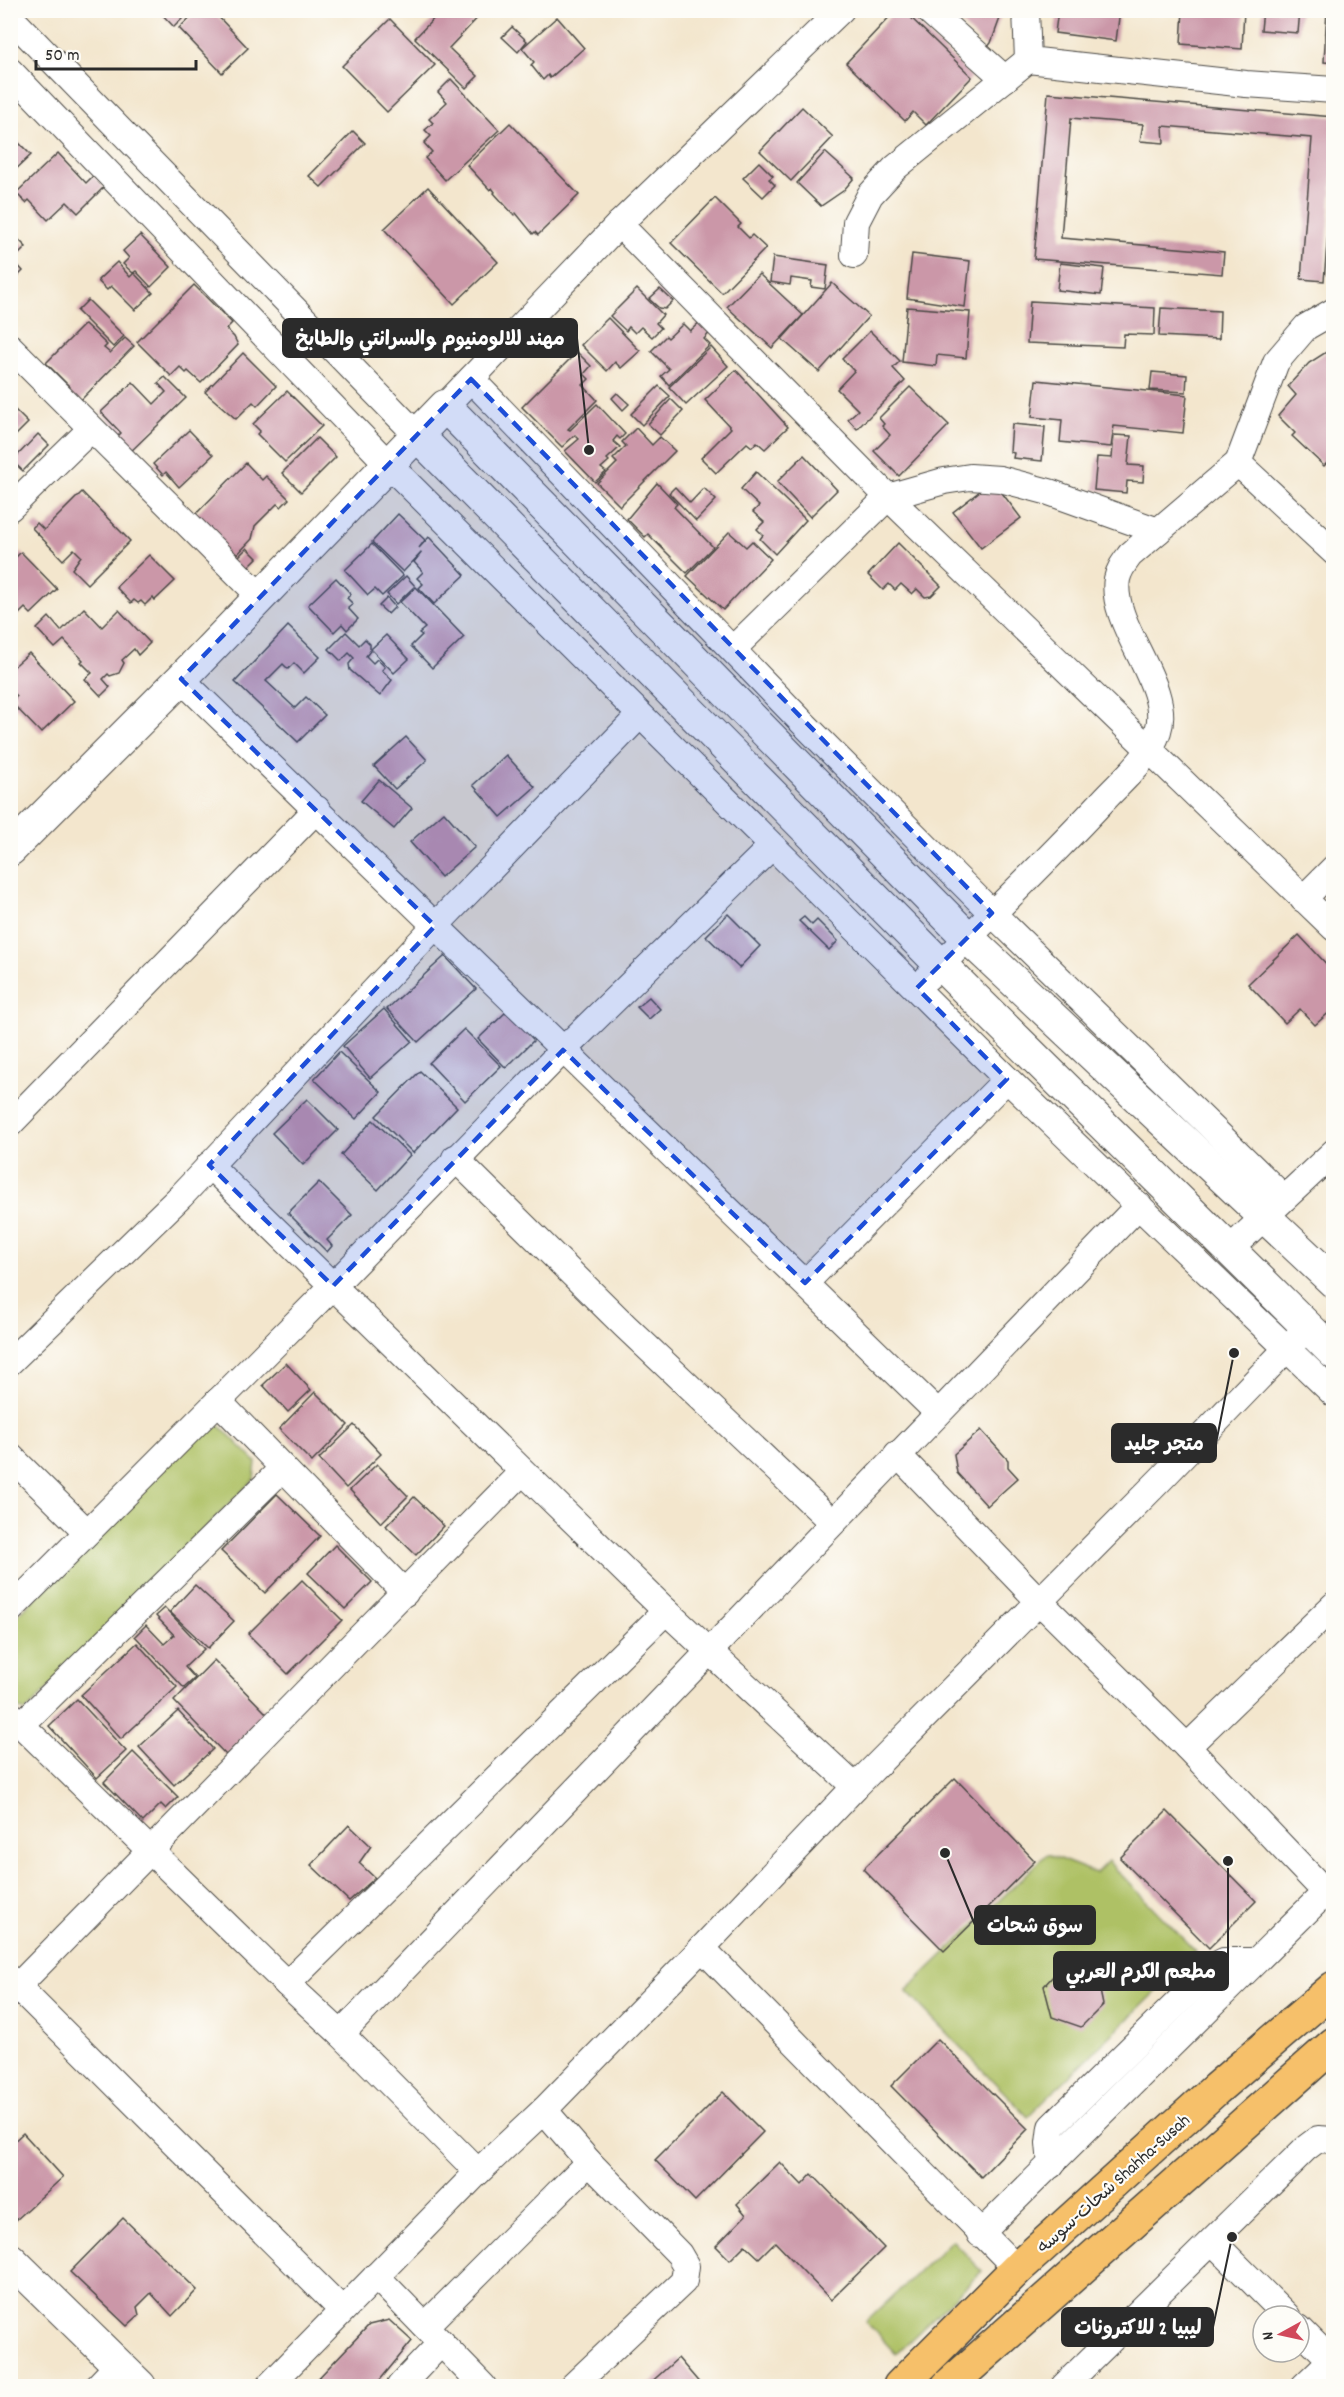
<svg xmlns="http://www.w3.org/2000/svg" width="1344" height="2397" font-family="Dekko,'Playpen Sans Arabic',sans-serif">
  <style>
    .green { fill: #aec165; stroke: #6c7648; stroke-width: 1.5 }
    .building { fill: #cb97a8 }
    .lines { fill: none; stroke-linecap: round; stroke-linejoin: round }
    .minor-casing { stroke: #494743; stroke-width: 28 }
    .tertiary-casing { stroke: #494743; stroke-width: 34 }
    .primary-casing { stroke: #494743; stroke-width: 36 }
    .minor { stroke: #fff; stroke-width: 26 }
    .tertiary { stroke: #fff; stroke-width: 32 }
    .primary { stroke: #f6c06b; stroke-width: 33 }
    .marked { fill: #1d4ed8; fill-opacity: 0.2; stroke: #1d4ed8; stroke-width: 4.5; stroke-dasharray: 12 8; stroke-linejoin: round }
    .labels { text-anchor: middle; stroke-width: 4.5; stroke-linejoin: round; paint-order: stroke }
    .street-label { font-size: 18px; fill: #2b2b2b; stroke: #fdfcf7 }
    .leader { fill: none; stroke: #2b2b2b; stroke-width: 2 }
    .callout-dot { fill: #2b2b2b; stroke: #fdfcf7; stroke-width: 2 }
    .callout { fill: #2b2b2b; stroke: #2b2b2b; stroke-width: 2 }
    .callout-label { font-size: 20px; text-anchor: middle; font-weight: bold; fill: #fff }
  </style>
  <rect width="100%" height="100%" fill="#fdfcf7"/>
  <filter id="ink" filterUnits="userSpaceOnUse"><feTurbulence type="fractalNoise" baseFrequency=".0167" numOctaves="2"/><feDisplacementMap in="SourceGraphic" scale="12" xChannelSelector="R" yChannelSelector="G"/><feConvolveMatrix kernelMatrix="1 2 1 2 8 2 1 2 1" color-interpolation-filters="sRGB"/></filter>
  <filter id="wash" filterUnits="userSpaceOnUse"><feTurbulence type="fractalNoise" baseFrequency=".008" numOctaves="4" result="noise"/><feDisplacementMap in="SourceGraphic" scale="24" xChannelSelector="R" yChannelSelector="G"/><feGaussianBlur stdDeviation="1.35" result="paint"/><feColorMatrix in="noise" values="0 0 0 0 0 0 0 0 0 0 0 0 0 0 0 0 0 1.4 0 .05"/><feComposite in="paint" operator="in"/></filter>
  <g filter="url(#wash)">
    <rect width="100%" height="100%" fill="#f3e6cd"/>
    <!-- green -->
    <g class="green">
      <path d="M219,1425L256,1462L254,1479L26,1711L11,1707L10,1623L204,1427Z"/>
      <path d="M1047,1854L1096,1873L1108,1861L1196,1952L1028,2117L906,1991Z"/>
      <path d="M952,2240L982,2271L896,2354L866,2322Z"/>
    </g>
    <g id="blocks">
      <!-- building -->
      <g class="building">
        <path d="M158,10H184L187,14L174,27Z"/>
        <path d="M198,10H212L248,48L222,73L179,28Z"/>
        <path d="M442,10H485L449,48L478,76L466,88L415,38Z"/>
        <path d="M896,10H903L972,77L926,125L913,112L905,121L846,63Z"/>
        <path d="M947,10H1003L991,43L987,48Z"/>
        <path d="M1058,10H1120L1116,41L1055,33Z"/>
        <path d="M1183,10H1244L1242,49L1181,44Z"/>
        <path d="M1263,10H1300L1298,33L1261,30Z"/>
        <path d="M1327,10H1334V63L1324,62Z"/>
        <path d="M557,17L584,48L550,78L548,75L543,80L531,65L534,62L522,48Z"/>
        <path d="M390,19L435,65L387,112L342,66Z"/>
        <path d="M512,27L527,41L518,52L502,37Z"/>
        <path d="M451,79L499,130L445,180L425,158L432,152L424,143L431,136L425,130L433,123L429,119L447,102L438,92Z"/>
        <path d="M1048,93L1334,117V161L1324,281L1301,279L1312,138L1163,126L1164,143L1140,141L1143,124L1071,118L1061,238L1224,252L1222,274L1034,259Z"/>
        <path d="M802,107L833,137L791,181L760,151Z"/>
        <path d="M510,123L579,195L538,235L535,232L533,234L516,213L514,215L494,193L495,192L492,188L490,190L467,165Z"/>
        <path d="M10,129L14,133L11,135L31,155L12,173L16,178L10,183Z"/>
        <path d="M353,131L365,143L321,187L309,176Z"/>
        <path d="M825,152L854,178L843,191L821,206L797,183Z"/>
        <path d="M58,153L86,183L93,176L104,187L78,213L67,202L48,220L29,200L26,203L16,193Z"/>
        <path d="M759,162L773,176L769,179L775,185L763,197L743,178Z"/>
        <path d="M428,187L498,262L454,304L384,229Z"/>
        <path d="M715,198L741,224L738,227L749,238L752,235L766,248L722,293L671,243Z"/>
        <path d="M10,231L26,247L13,260L23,271L10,284Z"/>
        <path d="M140,235L171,267L151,287L136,271L133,273L123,264L129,258L123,251Z"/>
        <path d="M912,254L970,261L965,307L907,298Z"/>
        <path d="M773,257L828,265L825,289L811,287L812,281L791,278L790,285L770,282Z"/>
        <path d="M117,262L130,277L134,273L153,293L135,310L111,286L107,290L99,282L98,280Z"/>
        <path d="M1060,263L1104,268L1101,295L1057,290Z"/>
        <path d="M759,274L803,315L772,348L727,307Z"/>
        <path d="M832,283L869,316L819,372L782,339Z"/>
        <path d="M194,285L232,323L226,329L234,337L238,345L201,383L188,371L186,373L180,367L171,376L137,342Z"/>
        <path d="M637,289L663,315L656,323L661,328L652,337L641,327L635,333L629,327L626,331L610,316Z"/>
        <path d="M660,289L673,301L665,309L659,308L649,299Z"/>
        <path d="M88,300L124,336L113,347L77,311Z"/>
        <path d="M1030,301L1155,308L1154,335L1124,334L1123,347L1027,343Z"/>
        <path d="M907,307L970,312L966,358L937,355L936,366L902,362Z"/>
        <path d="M1161,308L1220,311L1219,339L1159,336Z"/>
        <path d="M608,318L640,351L621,368L615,362L607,371L581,345Z"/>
        <path d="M703,319L713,329L704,339L710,345L669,385L661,376L669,369L651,351L666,336L668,338L683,324L690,331Z"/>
        <path d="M85,324L107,345L104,348L110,353L125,338L134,346L78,403L66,391L70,387L46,363Z"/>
        <path d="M870,331L900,361L893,368L905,381L857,429L848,419L858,410L837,389L854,371L842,359Z"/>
        <path d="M711,347L728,366L686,405L669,387Z"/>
        <path d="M1334,347V456L1324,466L1292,436L1295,433L1278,416L1296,395L1288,386L1309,363Z"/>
        <path d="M577,352L591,366L584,374L589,379L583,385L597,400L568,429L570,430L597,404L625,434L620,439L617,436L613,441L620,447L607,459L609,461L601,468L606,472L595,482L565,451L579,439L575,435L562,447L522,407Z"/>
        <path d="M243,353L276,386L257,406L253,402L236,419L205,392Z"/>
        <path d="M736,370L788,427L765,449L757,442L752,447L747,443L716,473L701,458L731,428L705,400Z"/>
        <path d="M1152,372L1187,375L1186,392L1150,390Z"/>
        <path d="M165,377L186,398L126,456L113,441L121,433L101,412L133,382L154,404L166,392L158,383Z"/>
        <path d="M1036,380L1187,395L1183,433L1114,426L1111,447L1060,442L1062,420L1032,417Z"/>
        <path d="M659,386L670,396L642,425L631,414Z"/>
        <path d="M910,387L949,425L899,476L874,451L890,435L882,426L884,424L879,418Z"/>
        <path d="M287,391L322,426L285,462L257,434L260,431L253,424Z"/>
        <path d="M617,393L629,404L623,410L612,398Z"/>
        <path d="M671,399L683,411L660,435L648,424Z"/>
        <path d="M10,405L28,423L10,441Z"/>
        <path d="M1012,424L1045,427L1042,461L1013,458L1014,453L1010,452Z"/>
        <path d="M636,428L652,445L660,437L675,451L620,506L597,483L617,463L613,459L626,446L622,442Z"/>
        <path d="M189,430L213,455L179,487L166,472L163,475L153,464Z"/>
        <path d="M38,434L49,445L23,471L10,459V451L16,457Z"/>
        <path d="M1114,435L1131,436L1128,465L1144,466L1143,482L1127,481L1126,493L1094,490L1097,457L1112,458Z"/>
        <path d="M317,438L336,457L301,492L282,473Z"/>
        <path d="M804,455L837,490L810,517L777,482Z"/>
        <path d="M246,463L262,480L266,476L289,499L281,507L277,504L255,526L252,539L231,561L190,520Z"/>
        <path d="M756,472L806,520L775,554L760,539L763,535L757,529L764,522L753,512L759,506L741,489Z"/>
        <path d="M993,481L1021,518L981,548L953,512Z"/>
        <path d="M657,483L677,504L674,507L713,547L687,573L648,534L645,537L627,519Z"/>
        <path d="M675,487L690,503L704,488L716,500L696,521L669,493Z"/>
        <path d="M82,492L130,541L87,584L72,569L81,556L74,549L63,560L32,528L37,523L44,530Z"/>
        <path d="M398,514L425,540L419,548L429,537L465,575L434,604L419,588L423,584L417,578L423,572L414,562L422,552L403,572L372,542Z"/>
        <path d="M729,532L746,547L752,541L771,559L723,610L687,576Z"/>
        <path d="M898,543L941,586L931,596L925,597L917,589L912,594L901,584L895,590L889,584L883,590L868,575Z"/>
        <path d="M372,544L403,576L382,596L375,589L368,595L345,570Z"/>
        <path d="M247,548L257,558L242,573L232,563Z"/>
        <path d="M21,552L57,589L31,614L25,608L18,615L10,607V598L13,596L10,593V563Z"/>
        <path d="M149,555L175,581L155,600L153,597L145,605L141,601L138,603L134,600L131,603L116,587Z"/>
        <path d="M406,576L415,586L396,604L387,594Z"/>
        <path d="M336,578L351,594L347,598L353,604L348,608L358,619L347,630L342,624L334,632L308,605Z"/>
        <path d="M416,587L464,637L432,668L411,646L422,635L419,633L425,628L400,602Z"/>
        <path d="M387,598L395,607L388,614L379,606Z"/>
        <path d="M84,608L102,627L119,610L150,643L138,655L134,649L122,660L124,663L119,673L110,676L108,674L103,679L110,687L101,696L85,679L92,673L81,662L83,660L64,640L55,648L37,629L49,617L61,631Z"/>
        <path d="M288,626L320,657L304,673L294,663L288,669L283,664L266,681L295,708L306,697L325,715L298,742L235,682Z"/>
        <path d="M346,632L359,645L365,639L370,644V651L366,656L373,663L377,659L385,667L382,670L392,680L380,696L350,670L349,664L354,658L349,653L341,661L329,649Z"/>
        <path d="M386,635L409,659L394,673L371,649Z"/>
        <path d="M29,653L74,701L41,733L11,702L17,696L10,689V670Z"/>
        <path d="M406,737L427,760L395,789L374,766Z"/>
        <path d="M506,755L535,787L501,817L473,785Z"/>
        <path d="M379,780L412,808L394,829L361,801Z"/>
        <path d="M444,812L475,847L441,877L410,842Z"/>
        <path d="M728,914L760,946L739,968L706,936Z"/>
        <path d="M804,917L812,925L817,920L838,941L829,950L799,921Z"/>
        <path d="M1299,935L1334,972V1008L1315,1025L1300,1009L1285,1023L1248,984Z"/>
        <path d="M445,956L476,989L418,1042L387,1009Z"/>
        <path d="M649,997L660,1009L649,1019L637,1007Z"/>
        <path d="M384,1009L412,1041L370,1078L343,1046Z"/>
        <path d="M507,1011L534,1040L506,1068L478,1039Z"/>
        <path d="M464,1029L501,1066L465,1101L429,1063Z"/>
        <path d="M339,1052L381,1092L356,1119L314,1079Z"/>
        <path d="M420,1071L457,1107L413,1153L376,1116Z"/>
        <path d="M307,1099L338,1130L303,1165L272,1133Z"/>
        <path d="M373,1120L410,1155L378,1190L341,1155Z"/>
        <path d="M319,1182L352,1215L327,1240L332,1246L327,1252L288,1213Z"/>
        <path d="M286,1363L311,1390L288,1412L263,1385Z"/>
        <path d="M315,1392L348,1425L312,1462L279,1429Z"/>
        <path d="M354,1425L381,1454L346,1488L319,1459Z"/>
        <path d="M981,1430L1008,1460V1467L1018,1478L987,1506L957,1473L954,1454Z"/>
        <path d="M377,1464L408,1496L381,1523L350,1490Z"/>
        <path d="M277,1494L320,1536L265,1593L221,1551Z"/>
        <path d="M414,1497L444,1526L416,1555L386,1526Z"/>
        <path d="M335,1545L372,1582L345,1609L308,1573Z"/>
        <path d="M302,1580L342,1620L288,1674L248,1634Z"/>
        <path d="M195,1585L234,1621L208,1648L170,1612Z"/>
        <path d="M165,1608L204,1649L185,1667L195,1678L184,1688L135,1636L146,1625L164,1644L174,1635L156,1616Z"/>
        <path d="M137,1643L177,1687L121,1739L81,1695Z"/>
        <path d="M214,1660L267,1714L226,1755L174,1701Z"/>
        <path d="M77,1699L126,1751L97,1778L49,1726Z"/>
        <path d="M178,1711L213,1749L174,1785L139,1747Z"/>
        <path d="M133,1752L178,1797L166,1809L161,1804L143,1822L104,1782Z"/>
        <path d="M955,1778L1035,1861L944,1951L863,1869Z"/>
        <path d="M1167,1811L1256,1901L1209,1948L1120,1858Z"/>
        <path d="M349,1825L371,1846L359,1863L375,1878L349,1901L311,1865Z"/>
        <path d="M1066,1962L1096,1971L1103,2005L1081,2027L1052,2017L1044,1986Z"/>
        <path d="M938,2039L1028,2129L981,2177L891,2086Z"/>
        <path d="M723,2092L763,2132L695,2201L655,2160Z"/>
        <path d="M23,2133L63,2177L15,2221L10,2215V2145Z"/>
        <path d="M780,2162L802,2185L812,2174L884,2248L831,2300L775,2242L759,2258L745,2245L730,2260L716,2246L746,2215L737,2204Z"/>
        <path d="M123,2218L197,2290L172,2316L151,2293L137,2307L139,2315L127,2326L70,2272Z"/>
        <path d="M389,2320L412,2341L375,2386H311L369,2325Z"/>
        <path d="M678,2358L702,2386H647Z"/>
      </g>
    </g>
  </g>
  <g filter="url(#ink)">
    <use href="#blocks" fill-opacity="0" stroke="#494743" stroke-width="1.5"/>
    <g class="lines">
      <!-- minor casing -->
      <g class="minor-casing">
        <g id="minor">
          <path d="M928,10L1005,79"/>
          <path d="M1026,10L1028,60L1246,84L1334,90"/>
          <path d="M10,17L417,435"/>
          <path d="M10,71L389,465L1007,1079L1334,1394"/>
          <path d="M619,224L888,497L1334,928"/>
          <path d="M854,255L856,222L870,195L895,168L1028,60"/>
          <path d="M10,347L261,597"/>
          <path d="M471,379L804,724L992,913L1284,1198"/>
          <path d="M445,406L619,224L841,10"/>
          <path d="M1238,463L1334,552"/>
          <path d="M10,508L91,429"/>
          <path d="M733,649L888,497L944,481L970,477L1000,479L1049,492L1158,531"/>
          <path d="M181,679L937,1412"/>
          <path d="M1303,899L1334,868"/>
          <path d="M928,977C987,919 1046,862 1102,802C1122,780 1149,759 1158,731C1173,686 1109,625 1117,579C1119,569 1124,563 1130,555L1238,463L1276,362L1306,327L1334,311"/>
          <path d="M10,1124L317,809"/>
          <path d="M455,1158L625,1326L832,1522"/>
          <path d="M209,1165L666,1611L855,1787"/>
          <path d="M1229,1250L1334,1152"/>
          <path d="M805,1283L1007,1079"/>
          <path d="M10,1362L181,1196L435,926L640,715"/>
          <path d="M218,1401L405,1593"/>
          <path d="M897,1454L1039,1601L1187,1747L1334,1901"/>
          <path d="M10,1456L87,1532"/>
          <path d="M10,1610L333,1286L563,1050L771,847"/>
          <path d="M10,1714L287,1984L341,2034L478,2172"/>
          <path d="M22,1724L283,1468"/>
          <path d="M1187,1747L1334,1605"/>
          <path d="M702,1948L1017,2269"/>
          <path d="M10,1979L342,2310"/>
          <path d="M287,1984L666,1611"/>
          <path d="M10,1994L522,1472"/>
          <path d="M341,2034C608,1758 872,1480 1139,1205"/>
          <path d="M544,2110L589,2162L679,2254L686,2266L684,2281L573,2386"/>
          <path d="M1051,2165L1049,2143L1051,2127L1216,1965L1224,1961H1255"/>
          <path d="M980,2234L1334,1884"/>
          <path d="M1212,2241L1287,2316"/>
          <path d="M376,2276L483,2386"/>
          <path d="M425,2326L589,2162"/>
          <path d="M1299,2328L1334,2363"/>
          <path d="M98,2386L118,2365"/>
          <path d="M269,2386L478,2172L544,2110L702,1948L855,1787L1161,1479L1298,1337"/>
          <path d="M400,2386L441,2343"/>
          <path d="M1064,2386L1306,2148L1318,2139L1334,2140"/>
          <path d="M1304,2386L1331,2360"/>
        </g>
      </g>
      <!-- tertiary casing -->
      <g class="tertiary-casing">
        <g id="tertiary">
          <path d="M417,435L940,964L1334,1353"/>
          <path d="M10,850L181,679L445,406L967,937L1334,1282"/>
          <path d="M10,2259L140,2386"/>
        </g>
      </g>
      <!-- primary casing -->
      <g class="primary-casing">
        <g id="primary">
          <path d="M900,2386L1017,2269L1216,2089L1334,1988"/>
          <path d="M948,2386L1334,2044"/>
        </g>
      </g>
      <!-- minor -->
      <use href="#minor" class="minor"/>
      <!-- tertiary -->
      <use href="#tertiary" class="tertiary"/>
      <!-- primary -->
      <use href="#primary" class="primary"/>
    </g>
  </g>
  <!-- marked area -->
  <path class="marked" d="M471,379L992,913L917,988L1007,1079L805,1283L563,1050L333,1286L209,1165L435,926L181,679Z"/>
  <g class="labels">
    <!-- street labels -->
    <g class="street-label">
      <text transform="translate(1113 2183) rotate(-42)" y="6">شحات-سوسه Shahha-Susah</text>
    </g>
  </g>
  <!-- callouts -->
  <path class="leader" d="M589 450L577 338M1234 1353L1216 1443M945 1853L975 1925M1228 1861L1228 1971M1232 2237L1213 2327"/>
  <g class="callout-dot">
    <circle cx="589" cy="450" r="6"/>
    <circle cx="1234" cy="1353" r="6"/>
    <circle cx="945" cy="1853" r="6"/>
    <circle cx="1228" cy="1861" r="6"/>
    <circle cx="1232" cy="2237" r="6"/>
  </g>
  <g class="callout">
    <rect x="283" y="319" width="294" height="38" rx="6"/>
    <rect x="1112" y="1424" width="104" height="38" rx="6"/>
    <rect x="975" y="1906" width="120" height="38" rx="6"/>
    <rect x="1054" y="1952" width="174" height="38" rx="6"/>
    <rect x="1062" y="2308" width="151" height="38" rx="6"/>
  </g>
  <g class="callout-label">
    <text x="430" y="345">مهند للالومنيوم والسرانتي والطابخ</text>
    <text x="1164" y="1450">متجر جليد</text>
    <text x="1035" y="1932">سوق شحات</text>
    <text x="1141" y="1978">مطعم الكرم العربي</text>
    <text x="1138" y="2334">ليبيا 2 للاكترونات</text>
  </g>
  <!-- margin -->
  <rect width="1344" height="2397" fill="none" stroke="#fdfcf7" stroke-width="36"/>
  <!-- north arrow -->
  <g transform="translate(1281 2334) rotate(262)"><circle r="28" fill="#fdfcf7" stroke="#a9a8a5" stroke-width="1.5"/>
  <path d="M0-4.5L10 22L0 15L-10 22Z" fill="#d1495b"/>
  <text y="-9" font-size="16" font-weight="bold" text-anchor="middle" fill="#2b2b2b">N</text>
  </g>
  <!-- scale -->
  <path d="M36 60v9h160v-9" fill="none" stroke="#2b2b2b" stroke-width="3"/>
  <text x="45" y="60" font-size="18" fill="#2b2b2b" stroke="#fdfcf7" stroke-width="4.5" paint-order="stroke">50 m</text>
</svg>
